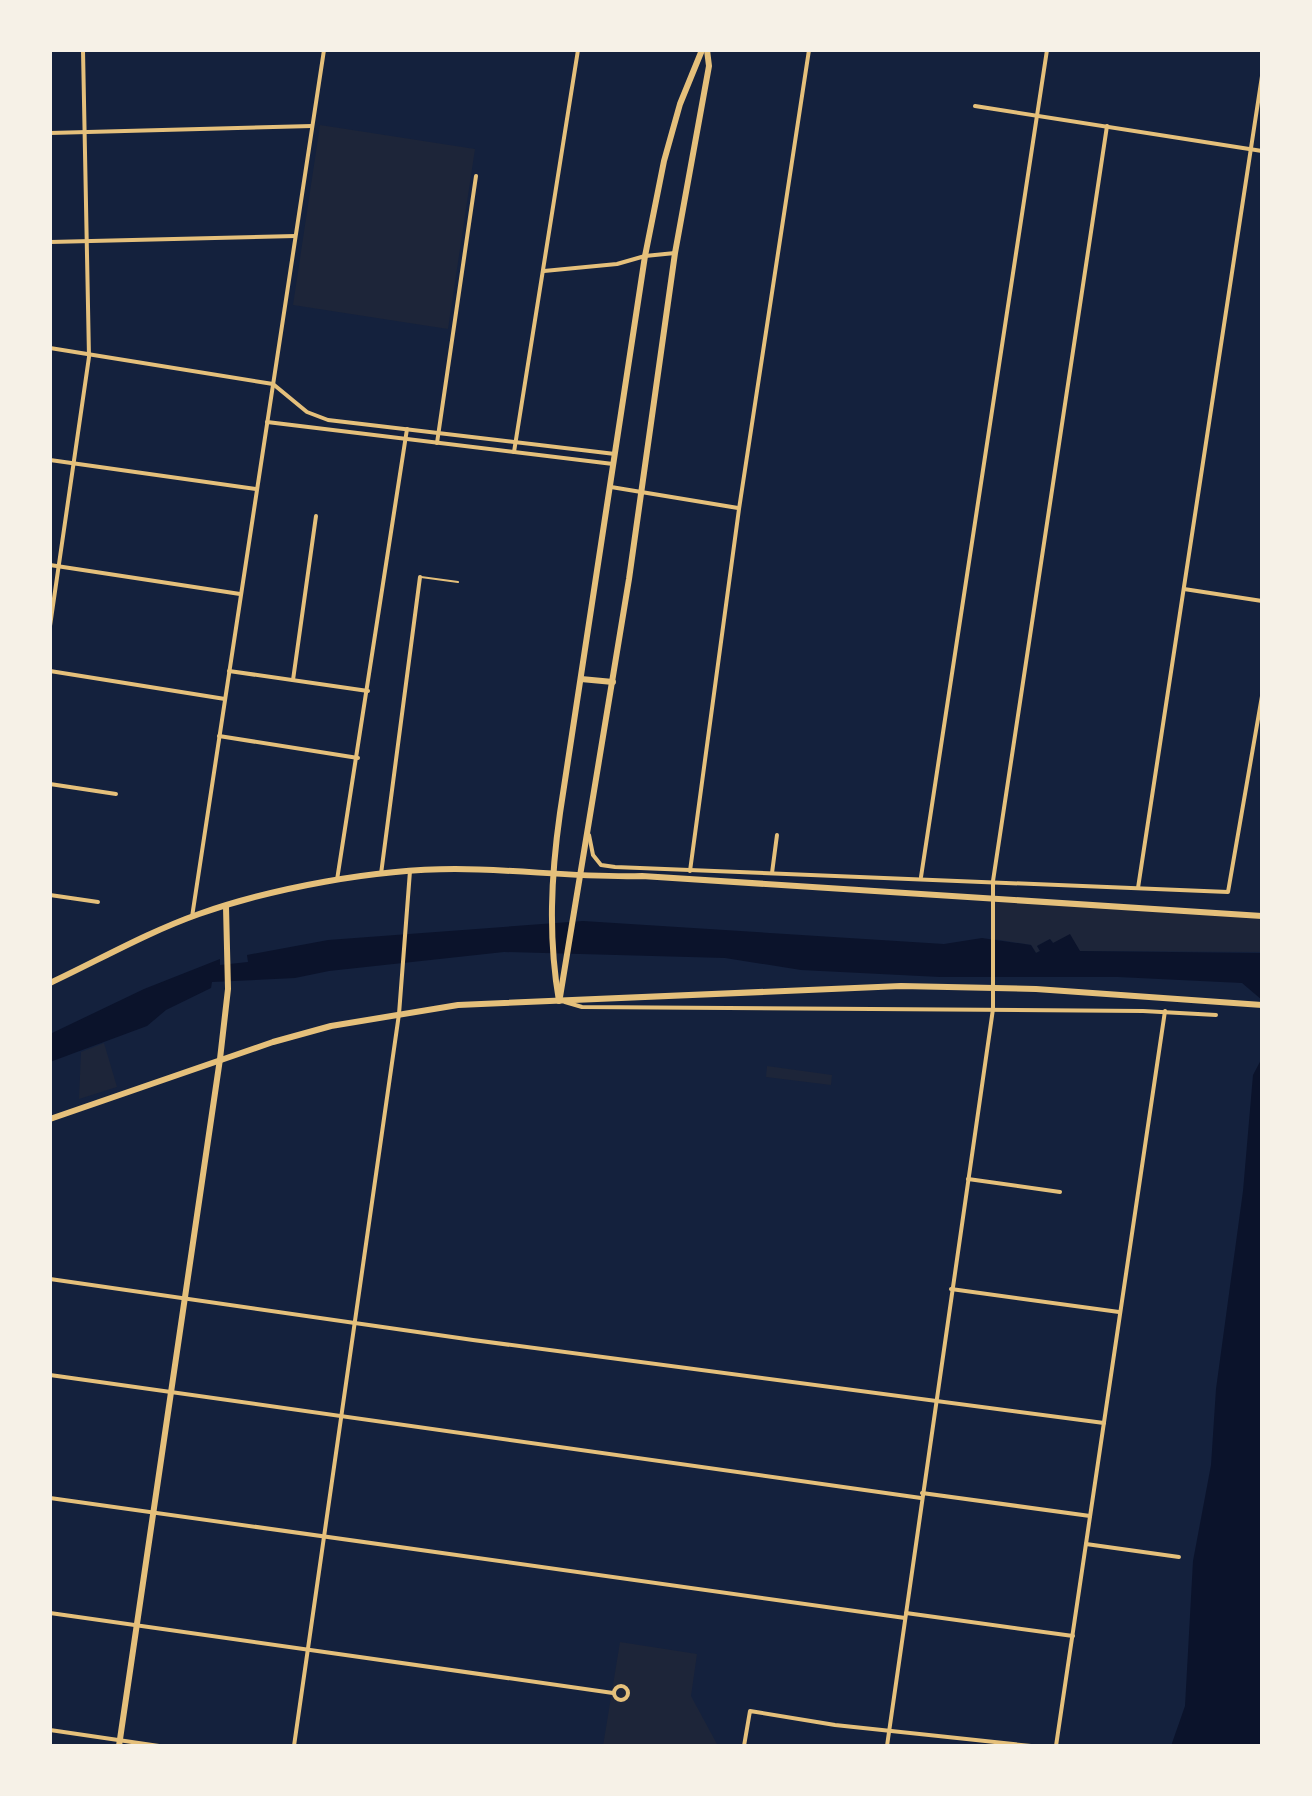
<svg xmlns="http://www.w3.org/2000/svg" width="1312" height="1796" font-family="'Nunito Sans',sans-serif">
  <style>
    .green { fill: #1d2539 }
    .water { fill: #0b132b }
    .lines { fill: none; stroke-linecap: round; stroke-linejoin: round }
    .service { stroke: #e5c07b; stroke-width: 2 }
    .minor { stroke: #e5c07b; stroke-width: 4 }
    .secondary { stroke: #e5c07b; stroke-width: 6 }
    .primary { stroke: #e5c07b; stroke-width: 6 }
  </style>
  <rect width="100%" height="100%" fill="#14213d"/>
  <!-- green -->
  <g class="green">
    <path d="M320,125L475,149L448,329L293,305Z"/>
    <path d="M993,898L1262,917V952L1080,951L1053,943L1050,939L1037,946L1040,951L1036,953L1031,945L994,939Z"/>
    <path d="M104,1043L117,1087L79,1099L81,1052Z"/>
    <path d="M767,1066L832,1075L831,1085L766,1077Z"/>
    <path d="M620,1642L697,1654L691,1696L718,1746H603Z"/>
  </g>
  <!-- water -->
  <g class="water">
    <path d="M583,921L944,944L982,938L1031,945L1036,953L1040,951L1037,946L1050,939L1053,943L1070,934L1080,951L1262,953V1000L1242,983L1118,977H940L801,970L725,958L504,952L329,971L295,978L212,982L211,988L166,1010L147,1026L50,1062V1034L144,989L220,959V965L248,962L247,955L328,940Z"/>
    <path d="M1262,1058V1746H1171L1185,1706L1193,1561L1211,1465L1216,1389L1243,1191L1253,1075Z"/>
  </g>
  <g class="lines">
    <!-- service -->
    <path class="service" d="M421,577L458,582"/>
    <!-- minor -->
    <g class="minor">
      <path d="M975,106L1262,151"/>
      <path d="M50,133L312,126"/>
      <path d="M50,242L295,236"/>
      <path d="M544,271L617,264L645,256L675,253"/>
      <path d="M50,348L273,384L307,412L328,420L615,454"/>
      <path d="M267,422L613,464"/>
      <path d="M437,443L476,176"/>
      <path d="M514,452L578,50"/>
      <path d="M50,460L256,489"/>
      <path d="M611,487L738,508"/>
      <path d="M50,565L240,594"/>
      <path d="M1184,589L1262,601"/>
      <path d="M50,626L89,357L83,50"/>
      <path d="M50,671L225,699"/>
      <path d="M229,671L368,691"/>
      <path d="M293,680L316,516"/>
      <path d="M219,736L358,758"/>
      <path d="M50,784L116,794"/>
      <path d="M589,835L593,855L601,865L615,867L1228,892L1262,696"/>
      <path d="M690,871L739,509L809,50"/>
      <path d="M772,873L777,835"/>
      <path d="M381,874L420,577"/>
      <path d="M921,877L1047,50"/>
      <path d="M337,880L407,429"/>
      <path d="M1138,888L1262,76"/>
      <path d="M50,895L98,902"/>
      <path d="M192,917L324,50"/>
      <path d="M565,1002L582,1007L1143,1011L1216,1015"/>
      <path d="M968,1179L1060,1192"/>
      <path d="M50,1279L473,1340L1104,1423"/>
      <path d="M951,1289L1119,1312"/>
      <path d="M50,1375L921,1498"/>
      <path d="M922,1493L1090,1516"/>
      <path d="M50,1498L905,1618"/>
      <path d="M1086,1544L1179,1557"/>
      <path d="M50,1613L613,1693"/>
      <path d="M906,1613L1073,1636"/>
      <circle cx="621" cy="1693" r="7"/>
      <path d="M50,1730L159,1746"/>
      <path d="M294,1746L399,1014L410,871"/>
      <path d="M744,1746L750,1711L835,1725L1031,1746"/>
      <path d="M887,1746L993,1009V881L1107,126"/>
      <path d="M1056,1746L1165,1011"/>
    </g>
    <!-- secondary -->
    <path class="secondary" d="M119,1746L220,1059L228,989L226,907"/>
    <!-- primary -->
    <g class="primary">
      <path d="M581,679L613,682"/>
      <path d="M50,983C99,960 148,932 199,914C273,888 375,869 455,869C517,869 579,878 642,876L1262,916"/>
      <path d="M560,997L629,579L675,253L709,66L707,50"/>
      <path d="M559,1001C548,937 551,876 560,813L645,256L664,161L680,104L702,50"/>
      <path d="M50,1119L273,1042L331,1026L458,1005L901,986L1036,989L1262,1005"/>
    </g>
  </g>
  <!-- border -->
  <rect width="1312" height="1796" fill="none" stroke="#f6f1e7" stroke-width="104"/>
</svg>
